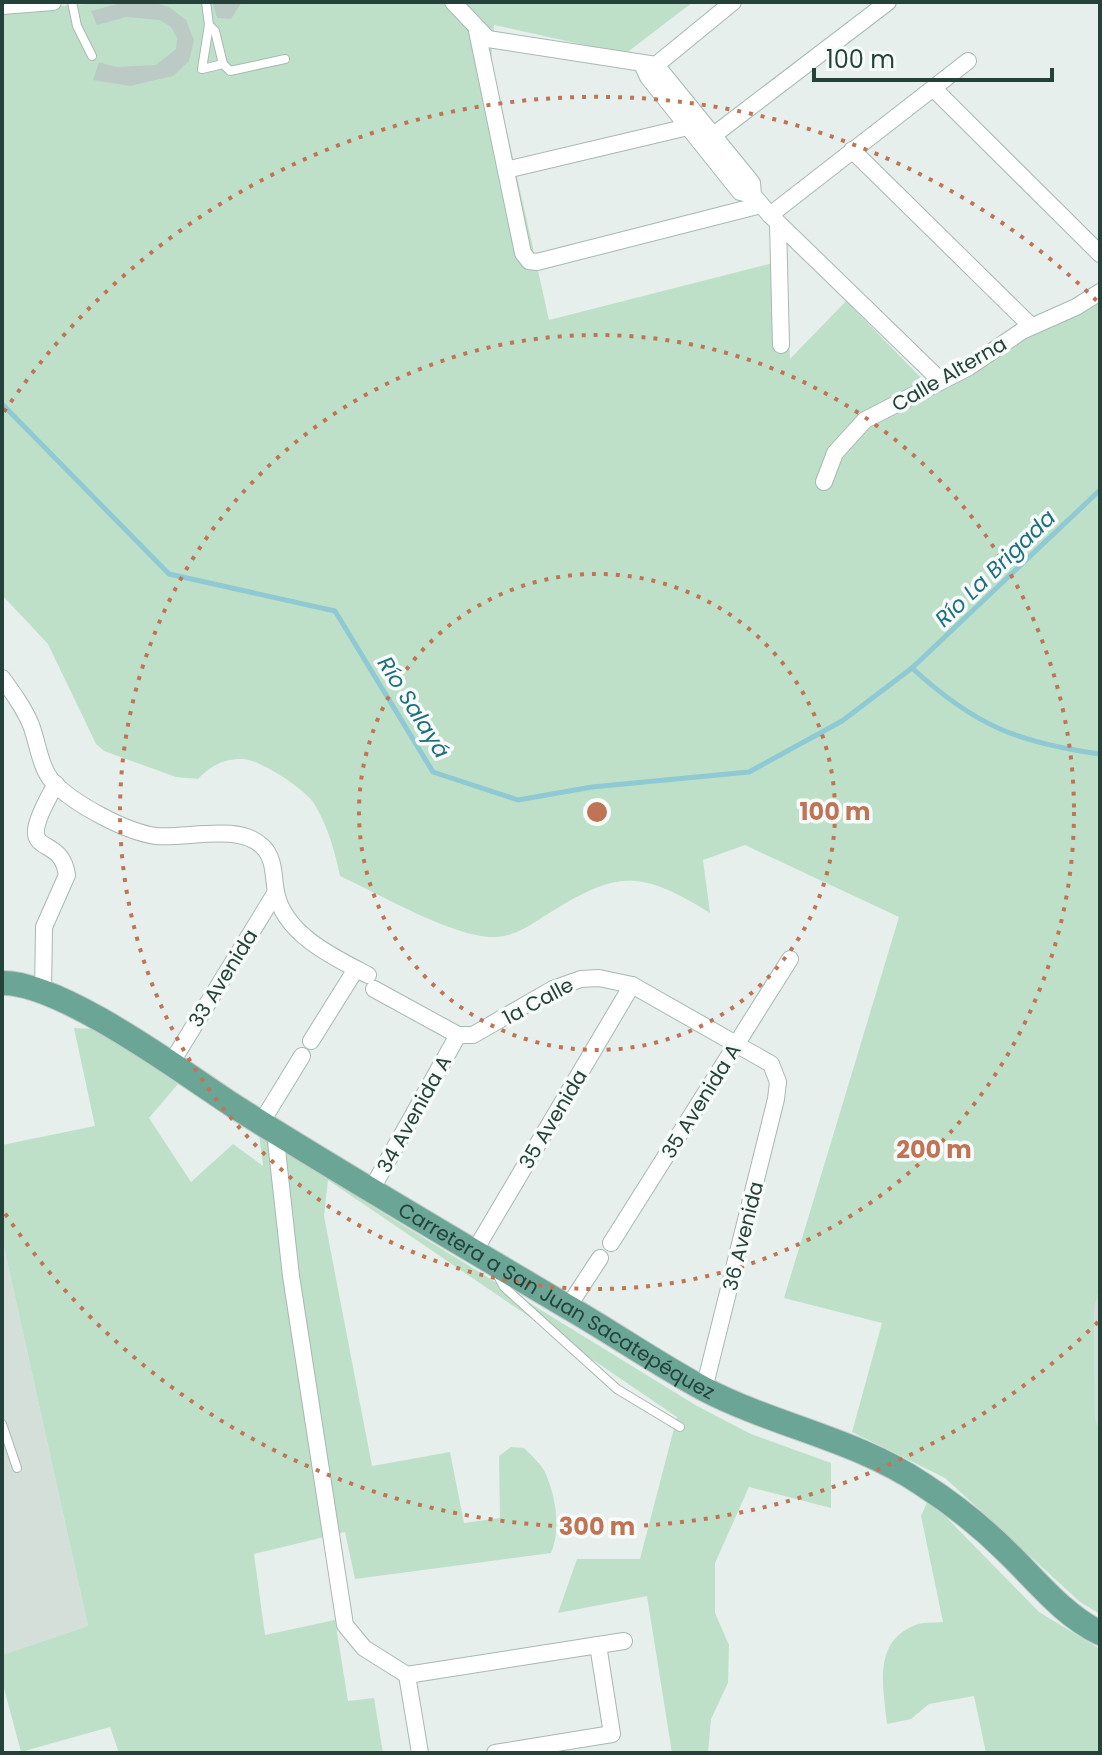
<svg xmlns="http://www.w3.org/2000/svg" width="1102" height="1755" font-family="Poppins,sans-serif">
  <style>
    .built { fill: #d4dfda }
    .green { fill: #bfe0c8 }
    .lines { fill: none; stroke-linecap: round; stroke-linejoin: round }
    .stream { stroke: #8ec9d4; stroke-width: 5 }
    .building { fill: #bbcac4 }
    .lane-casing { stroke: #a8b8b2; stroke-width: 10 }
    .street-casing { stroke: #a8b8b2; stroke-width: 18 }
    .primary-casing { stroke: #c2cac8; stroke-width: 26 }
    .lane { stroke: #fff; stroke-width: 8 }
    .street { stroke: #fff; stroke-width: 16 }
    .primary { stroke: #6aa596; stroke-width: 24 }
    .ring { fill: none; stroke: #c07456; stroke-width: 4; stroke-dasharray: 4 8 }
    .labels { text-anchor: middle; stroke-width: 7; stroke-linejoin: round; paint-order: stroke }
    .street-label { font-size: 20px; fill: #24423a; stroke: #f7fbf9 }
    .water-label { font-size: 22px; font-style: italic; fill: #1c6f80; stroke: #f7fbf9 }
    .centre { fill: #c07456; stroke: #f7fbf9; stroke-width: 4 }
    .ring-label { font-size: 24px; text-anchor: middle; font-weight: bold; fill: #c07456; stroke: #f7fbf9; stroke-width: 7; stroke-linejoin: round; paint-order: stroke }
  </style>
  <rect width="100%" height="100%" fill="#e6efeb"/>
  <!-- built -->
  <g class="built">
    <path d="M2,1238L88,1626L2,1655Z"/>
    <path d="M1100,1286V1430L1095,1419L1094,1307Z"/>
  </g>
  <!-- green -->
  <g class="green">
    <path d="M115,2H693L625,54L494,25L491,60L549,320L785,260L790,359L846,301L929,386L1100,293V1286L1094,1308L1095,1419L1100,1430V1614L1080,1602L945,1478L852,1432L882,1323L784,1298L899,917L745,845L703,860L710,913C636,867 615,872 543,917C529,926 511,938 493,937C453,937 379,894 340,876C335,852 328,827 315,805C307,790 258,758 242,759C222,759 211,766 198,779L176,777L104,751L96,744L48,644L2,595V10Z"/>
    <path d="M74,1028L95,1029L178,1084L149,1118L191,1182L233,1144L263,1166L259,1133L328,1179L697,1406L751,1434L831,1463V1508L749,1487L715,1563V1613L729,1645L728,1683L711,1719L708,1753H672L647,1596L558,1613L577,1559H640L677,1417L328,1180L324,1216L372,1466L450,1452L464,1523L500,1518L499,1456L511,1447L524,1448C531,1455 541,1464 545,1472C556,1496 561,1530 551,1553L355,1579L345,1532L254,1554L265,1635L335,1620L348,1701L374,1698L383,1753H119L110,1727L21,1752L2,1681V1655L88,1626L2,1238V1145L95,1126Z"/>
    <path d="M927,1502L945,1516L1039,1612L1100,1649V1753H986L974,1696L929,1704L911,1719L887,1724C883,1686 872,1640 918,1624C925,1622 936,1623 943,1622L921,1516Z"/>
  </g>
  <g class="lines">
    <!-- stream -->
    <g class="stream">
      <path d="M2,404L169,574L335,611L433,772L518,800L592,787L749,772L842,721L912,668L1100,490"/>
      <path d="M912,668C974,725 1018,743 1100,754"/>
    </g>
  </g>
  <!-- building -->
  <g class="building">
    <path d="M125,2H151L169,7L186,20L194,40L189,61L173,76L130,86L93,80L99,62L116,67L156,65L176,49L177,38L171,27L160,20L126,17L97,25L91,11Z"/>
    <path d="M242,2L231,19L217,18L213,4Z"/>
  </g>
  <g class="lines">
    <!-- lane casing -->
    <g class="lane-casing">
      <g id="lane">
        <path d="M72,2L77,26L92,56"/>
        <path d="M206,2L209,25L202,69L223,64L230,71L285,59"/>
        <path d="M209,25L215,31L223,64"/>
        <path d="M496,1272L504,1287L617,1389L680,1427"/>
        <path d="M2,1424L17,1468"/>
      </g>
    </g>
    <!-- street casing -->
    <g class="street-casing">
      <g id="street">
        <path d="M453,2L488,39L656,65L752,183L753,195L770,215L941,381"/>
        <path d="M2,6L53,2"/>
        <path d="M477,31L523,253L529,261L537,262L761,205"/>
        <path d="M642,64L648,77L740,192L753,195"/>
        <path d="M656,65L733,2"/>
        <path d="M934,89L1100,254"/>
        <path d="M702,144L888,2"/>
        <path d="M852,150L1031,326"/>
        <path d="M506,170L688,127"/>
        <path d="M770,215L968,61"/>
        <path d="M778,224L781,345"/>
        <path d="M824,482L835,453L865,420L969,367L1022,331L1076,307L1100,292"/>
        <path d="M2,678C13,693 24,708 31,725C38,743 40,768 53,782C74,804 126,832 156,836C187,839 238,823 262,846C275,858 273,876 276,892C284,934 333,957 368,975"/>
        <path d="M374,989L458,1035H473L553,989L581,979L599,978L632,985L771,1064L778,1082L776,1099L704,1389"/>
        <path d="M43,994L44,927L67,875C60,827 8,867 56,784"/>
        <path d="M311,1041L356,969"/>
        <path d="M170,1065L276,892"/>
        <path d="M261,1123L302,1056"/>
        <path d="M275,1132L291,1276L345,1625L364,1648L407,1675L624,1641"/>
        <path d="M370,1192L458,1035"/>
        <path d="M611,1243L790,959"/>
        <path d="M474,1252L632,985"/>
        <path d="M568,1307L600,1258"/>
        <path d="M407,1675L420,1753"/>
        <path d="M495,1753L612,1734L598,1645"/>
      </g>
    </g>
    <!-- primary casing -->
    <g class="primary-casing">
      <g id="primary">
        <path id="s1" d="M2,983C61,982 182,1072 234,1106C343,1175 455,1240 566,1306C613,1333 656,1363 704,1389C775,1426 855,1439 922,1484C953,1504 982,1527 1008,1553C1037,1581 1063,1615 1100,1633"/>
      </g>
    </g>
    <!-- lane -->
    <use href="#lane" class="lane"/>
    <!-- street -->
    <use href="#street" class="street"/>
    <!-- primary -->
    <use href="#primary" class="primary"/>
  </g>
  <!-- distance rings -->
  <g class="ring">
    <circle cx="597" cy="812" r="238"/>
    <circle cx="597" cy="812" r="477"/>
    <path d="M1098 1322A715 715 0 0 1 4 1212M4 412A715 715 0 0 1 1098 302"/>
  </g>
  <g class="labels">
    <!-- street labels -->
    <g class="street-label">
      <text transform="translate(949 374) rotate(-30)" y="7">Calle Alterna</text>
      <text transform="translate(223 978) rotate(-58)" y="7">33 Avenida</text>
      <text transform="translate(538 1001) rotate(-28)" y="7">1a Calle</text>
      <text transform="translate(701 1101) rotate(-58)" y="7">35 Avenida A</text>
      <text transform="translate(414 1114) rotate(-61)" y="7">34 Avenida A</text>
      <text transform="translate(553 1119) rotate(-59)" y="7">35 Avenida</text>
      <text transform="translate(743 1236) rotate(-76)" y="7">36 Avenida</text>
      <text dy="7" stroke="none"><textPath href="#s1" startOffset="642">Carretera a San Juan Sacatepéquez</textPath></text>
    </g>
    <!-- water labels -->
    <g class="water-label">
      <text transform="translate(995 568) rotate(-44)" y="8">Río La Brigada</text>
      <text transform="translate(414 707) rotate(58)" y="8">Río Salayá</text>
    </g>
  </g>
  <circle cx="597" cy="812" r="12" class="centre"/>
  <g class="ring-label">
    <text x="835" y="820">100 m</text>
    <text x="934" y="1158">200 m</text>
    <text x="597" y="1535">300 m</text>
  </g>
  <!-- border -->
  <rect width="1102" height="1755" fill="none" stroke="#24423a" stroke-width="8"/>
  <!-- scale -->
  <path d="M814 68v12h238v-12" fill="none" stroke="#24423a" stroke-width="4"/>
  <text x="826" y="68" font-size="24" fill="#24423a" stroke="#f7fbf9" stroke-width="6" paint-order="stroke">100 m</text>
</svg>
